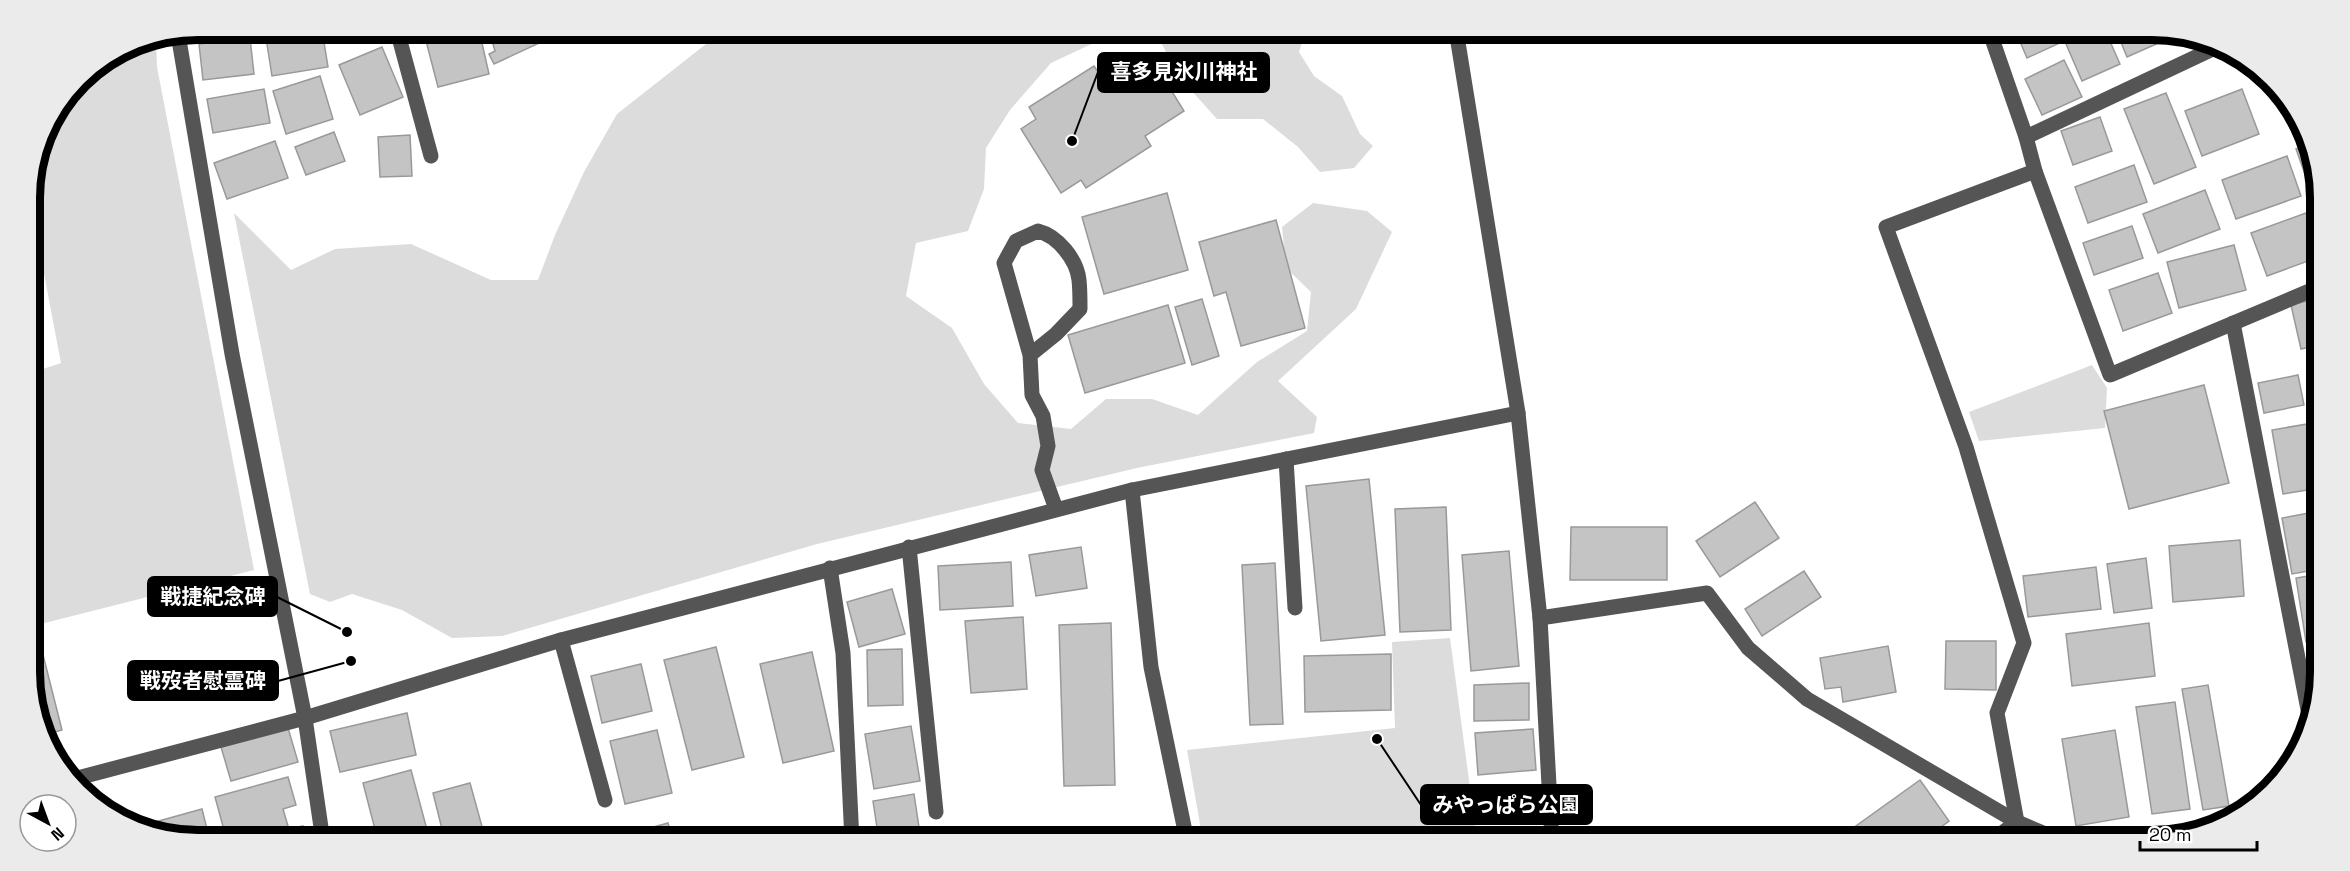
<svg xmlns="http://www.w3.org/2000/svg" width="2350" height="871" font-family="'Space Grotesk','Noto Sans JP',sans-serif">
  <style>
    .green { fill: #dcdcdc }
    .building { fill: #c4c4c4; stroke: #999; stroke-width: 1.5 }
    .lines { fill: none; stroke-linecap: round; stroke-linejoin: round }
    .minor { stroke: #555; stroke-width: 15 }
    .rim { fill: none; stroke: #000; stroke-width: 8 }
    .leader { fill: none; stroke: #000; stroke-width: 2 }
    .callout-dot { fill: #000; stroke: #fff; stroke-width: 2 }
    .callout { fill: #000; stroke: #000; stroke-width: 2 }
    .callout-label { font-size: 21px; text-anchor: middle; font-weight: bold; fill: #fff }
  </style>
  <rect width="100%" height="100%" fill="#fff"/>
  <!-- green -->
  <g class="green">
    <path d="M720,30H1306L1299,52L1314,76L1342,96L1360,134L1373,146L1354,168L1320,172L1298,147L1263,119H1217L1181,79L1160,41L1115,33L1051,63L1010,110L986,148L984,189L968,231L916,243L906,296L952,328L984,384L1018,423L1071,429L1106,399H1152L1198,415L1257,362L1307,331L1311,292L1286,268L1282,227L1313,203L1367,211L1392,232L1356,309L1278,381L1317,417L1314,433L1137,468L817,544L502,636L452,638L402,610L352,594L330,602L310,594L234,213L291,270L335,249L411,244L491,280H538L555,235L584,172L617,114L720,33Z"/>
    <path d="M156,38L157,67L254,570L33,626L31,373L61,363L30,200V187L47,124L87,72L134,43Z"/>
    <path d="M2092,365L2107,388L2105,428L1979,441L1969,412Z"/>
    <path d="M1450,638L1477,840L1203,841L1187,750L1395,728L1392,642Z"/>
  </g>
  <!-- building -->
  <g class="building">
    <path d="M322,30L328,67L272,76L266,38Z"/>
    <path d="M332,30H374L335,42Z"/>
    <path d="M454,30H479L489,74L438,87L425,37Z"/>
    <path d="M522,30H567L494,64L489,54L495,51L493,44Z"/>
    <path d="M2015,30H2056L2062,42L2027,58Z"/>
    <path d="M2060,30H2105L2120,64L2082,81Z"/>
    <path d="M2116,30L2159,31L2163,41L2127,57Z"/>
    <path d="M250,38L254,74L203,80L199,44Z"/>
    <path d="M382,47L403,97L360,115L339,65Z"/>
    <path d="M1150,56L1184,111L1145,136L1151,146L1086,188L1081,180L1061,193L1021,129L1036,119L1029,107L1094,66L1106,84Z"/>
    <path d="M2064,60L2082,97L2042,115L2025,79Z"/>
    <path d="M320,76L333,119L286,134L273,91Z"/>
    <path d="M264,89L270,123L213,133L207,99Z"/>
    <path d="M2242,89L2259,134L2202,156L2185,111Z"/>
    <path d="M2166,93L2196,167L2154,184L2124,109Z"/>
    <path d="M2100,117L2112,151L2073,165L2061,131Z"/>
    <path d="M334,132L345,161L306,175L295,147Z"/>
    <path d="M410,135L412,176L380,177L378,137Z"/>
    <path d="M275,141L288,178L227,199L214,163Z"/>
    <path d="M2305,146L2319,176V188L2311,191L2296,149Z"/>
    <path d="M2287,156L2301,196L2236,219L2222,180Z"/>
    <path d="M2134,165L2147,202L2088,223L2075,187Z"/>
    <path d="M2205,190L2220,229L2158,253L2143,214Z"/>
    <path d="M1167,193L1188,270L1104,294L1082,217Z"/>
    <path d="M2306,213L2319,249V257L2267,276L2251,233Z"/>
    <path d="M1276,220L1305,328L1241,346L1226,292L1214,296L1199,242Z"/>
    <path d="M2132,226L2143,258L2094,275L2083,243Z"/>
    <path d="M2234,245L2246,290L2179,308L2167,262Z"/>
    <path d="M2158,273L2172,313L2123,331L2109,290Z"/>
    <path d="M2319,298V345L2301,349L2291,305Z"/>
    <path d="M1202,299L1219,356L1192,365L1175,307Z"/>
    <path d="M1168,305L1185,363L1085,393L1068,335Z"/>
    <path d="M2319,361V404L2314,405L2308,363Z"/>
    <path d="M2298,375L2304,405L2264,413L2258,383Z"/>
    <path d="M2204,385L2229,483L2129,509L2104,411Z"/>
    <path d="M2319,422V488L2283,494L2272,430Z"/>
    <path d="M1369,479L1385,635L1321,641L1306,486Z"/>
    <path d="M1755,502L1779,538L1720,577L1696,541Z"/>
    <path d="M1446,507L1451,630L1400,632L1395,509Z"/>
    <path d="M2320,511V569L2292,574L2282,518Z"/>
    <path d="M1571,527H1667V580H1570Z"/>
    <path d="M2240,540L2244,596L2173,602L2169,546Z"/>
    <path d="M1081,547L1087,588L1036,596L1029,555Z"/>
    <path d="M1509,551L1519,666L1471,671L1462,555Z"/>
    <path d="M2146,558L2152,608L2114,613L2107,564Z"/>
    <path d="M1011,562L1013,606L940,610L938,566Z"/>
    <path d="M1275,563L1283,724L1250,725L1242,565Z"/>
    <path d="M2096,567L2101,609L2028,617L2023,576Z"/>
    <path d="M1804,571L1821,597L1762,636L1745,609Z"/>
    <path d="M2320,574V640L2306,642L2296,578Z"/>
    <path d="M892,589L905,634L859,647L847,602Z"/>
    <path d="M1023,617L1027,689L971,693L965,621Z"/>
    <path d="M1111,623L1115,785L1064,786L1059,625Z"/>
    <path d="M2149,623L2155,676L2072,686L2066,634Z"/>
    <path d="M38,635L62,730L47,734L33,705V636Z"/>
    <path d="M1946,641H1996V690L1945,689Z"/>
    <path d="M1888,646L1896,692L1843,702L1841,687L1825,689L1820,658Z"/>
    <path d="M716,647L744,757L692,770L664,660Z"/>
    <path d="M902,649L903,705L868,706L867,650Z"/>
    <path d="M812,652L834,751L783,763L760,664Z"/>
    <path d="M1391,654V710L1305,712L1304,656Z"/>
    <path d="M641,664L652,711L602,723L591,676Z"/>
    <path d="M1529,683V720L1474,721V685Z"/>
    <path d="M2208,685L2229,806L2203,810L2182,689Z"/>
    <path d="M2175,702L2190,809L2152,814L2136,707Z"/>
    <path d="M407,713L416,755L340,772L330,731Z"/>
    <path d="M911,726L920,781L874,789L865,734Z"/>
    <path d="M288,728L298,762L231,781L221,747Z"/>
    <path d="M1533,729L1536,770L1478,775L1475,733Z"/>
    <path d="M657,730L672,793L625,804L610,741Z"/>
    <path d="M2115,730L2129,817L2076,826L2062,739Z"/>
    <path d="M411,770L430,841H378L363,783Z"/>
    <path d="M288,777L296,805L283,809L288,826L227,841L215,797Z"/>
    <path d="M1920,780L1949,821L1922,841H1845L1842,836Z"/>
    <path d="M470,783L486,841H445L433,793Z"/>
    <path d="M914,794L920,834L879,841L873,801Z"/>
    <path d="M202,809L210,841L145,832L137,827Z"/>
    <path d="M668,823L673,841H622L621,836Z"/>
    <path d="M303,826L306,841H242V840Z"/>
    <path d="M1832,832L1838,841H1819Z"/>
  </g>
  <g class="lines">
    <!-- minor -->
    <g class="minor">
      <path d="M397,30L431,156"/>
      <path d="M1456,30L1518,413L1540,618L1552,841"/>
      <path d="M1989,30L2026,137L2035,171L2110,375L2319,287"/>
      <path d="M178,34L232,354L305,718L323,841"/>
      <path d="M2026,137L2217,47"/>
      <path d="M2233,323L2311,725"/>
      <path d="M1030,355L1056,334L1080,309C1080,299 1080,289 1079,280C1077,260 1058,236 1038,231L1016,241L1004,263L1030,355L1032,395L1043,416L1048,446L1042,470L1056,509"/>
      <path d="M1286,459L1295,608"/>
      <path d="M1132,490L1151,667L1187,841"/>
      <path d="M909,547L936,812"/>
      <path d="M830,568L843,653L852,841"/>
      <path d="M1540,618L1707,593L1748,648L1807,699L2017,822L2062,841"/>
      <path d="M561,640L605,800"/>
      <path d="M70,780L305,718L561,640L1132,490L1518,413"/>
      <path d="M1991,841L2017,822L1997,713L2024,643L1966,447L1886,227L2035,171"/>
      <path d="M2161,841L2164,840"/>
    </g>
  </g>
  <!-- crop -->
  <path d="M0 0H2350V871H0ZM198 40H2152A158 158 0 0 1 2310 198V672A158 158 0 0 1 2152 830H198A158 158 0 0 1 40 672V198A158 158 0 0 1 198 40Z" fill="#ebebeb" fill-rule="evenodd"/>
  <path class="rim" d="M198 40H2152A158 158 0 0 1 2310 198V672A158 158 0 0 1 2152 830H198A158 158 0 0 1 40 672V198A158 158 0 0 1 198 40Z"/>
  <!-- callouts -->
  <path class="leader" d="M1072 141L1098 72M347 632L277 597M351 661L278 681M1377 739L1421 805"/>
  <g class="callout-dot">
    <circle cx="1072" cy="141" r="6"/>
    <circle cx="347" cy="632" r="6"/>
    <circle cx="351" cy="661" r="6"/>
    <circle cx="1377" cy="739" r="6"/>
  </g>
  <g class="callout">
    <rect x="1098" y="53" width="171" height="39" rx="6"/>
    <rect x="148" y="577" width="129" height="39" rx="6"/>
    <rect x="128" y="661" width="150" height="39" rx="6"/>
    <rect x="1421" y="785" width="171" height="39" rx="6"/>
  </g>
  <g class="callout-label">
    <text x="1184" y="79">喜多見氷川神社</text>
    <text x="213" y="604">戦捷紀念碑</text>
    <text x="203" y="688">戦歿者慰霊碑</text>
    <text x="1506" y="812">みやっぱら公園</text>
  </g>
  <!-- north arrow -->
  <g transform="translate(48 823) rotate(139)"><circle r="28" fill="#ffffff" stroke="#999999" stroke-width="1.5"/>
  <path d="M0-4.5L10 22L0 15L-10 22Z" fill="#000000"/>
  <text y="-9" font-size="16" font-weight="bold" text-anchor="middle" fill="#000000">N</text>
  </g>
  <!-- scale -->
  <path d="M2140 841v9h117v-9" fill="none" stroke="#000000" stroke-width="3"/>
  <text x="2149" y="841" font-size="18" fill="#000000" stroke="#ffffff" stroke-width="4.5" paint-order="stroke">20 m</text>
</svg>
